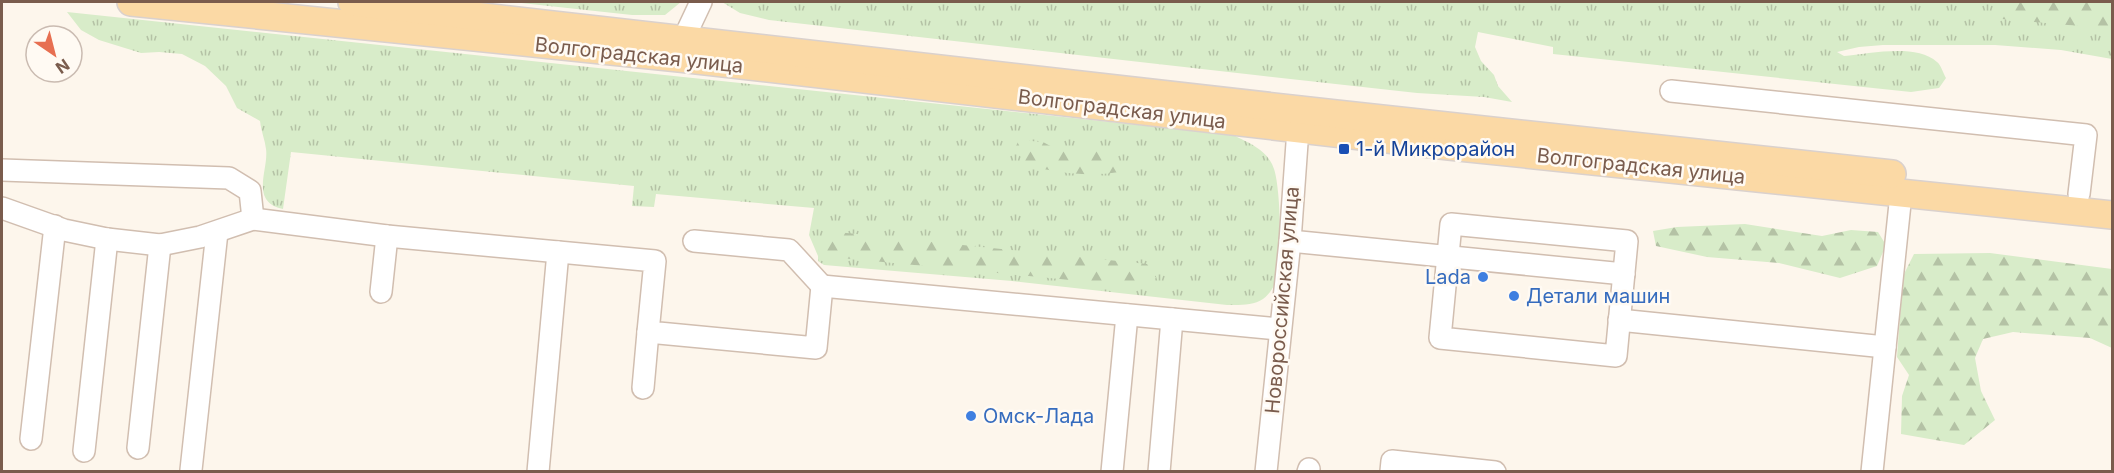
<svg xmlns="http://www.w3.org/2000/svg" width="2114" height="473" font-family="Inter,sans-serif">
  <style>
    .grass { fill: url(#grass-tufts) }
    .forest { fill: url(#forest-firs) }
    .lines { fill: none; stroke-linecap: round; stroke-linejoin: round }
    .minor-casing { stroke: #d1beb0; stroke-width: 24 }
    .major-casing { stroke: #dad1cd; stroke-width: 30 }
    .minor { stroke: #fff; stroke-width: 21 }
    .major { stroke: #fbd9a5; stroke-width: 27 }
    .transit-dot { fill: #1a4fb4; stroke: #fffaf3; stroke-width: 2 }
    .shop-dot { fill: #3f7fe0; stroke: #fffaf3; stroke-width: 2 }
    .labels { text-anchor: middle; stroke-width: 5; stroke-linejoin: round; paint-order: stroke }
    .street-label { font-size: 20px; fill: #7a5c4d; stroke: #fffaf3 }
    .transit-label { font-size: 20px; fill: #164399; stroke: #fffaf3; text-anchor: start }
    .shop-label { font-size: 20px; fill: #366cbe; stroke: #fffaf3; text-anchor: start }
  </style>
  <defs>
    <pattern id="grass-tufts" width="24" height="20" patternUnits="userSpaceOnUse" patternTransform="scale(1.5)"><rect width="24" height="20" fill="#d8ecc9"/><path d="M3 7l-1-3M5 7V3M7 7l1-3M15 17l-1-3M17 17v-4M19 17l1-3" fill="none" stroke="#b4c2a5"/></pattern>
    <pattern id="forest-firs" width="22" height="20" patternUnits="userSpaceOnUse" patternTransform="scale(1.5)"><rect width="22" height="20" fill="#d8ecc9"/><path d="M5 1l3.5 6h-7zM16 11l3.5 6h-7z" fill="#b4c2a5"/></pattern>
  </defs>
  <rect width="100%" height="100%" fill="#fdf6ec"/>
  <!-- grass -->
  <g class="grass">
    <path d="M512,2H681L665,15H632Z"/>
    <path d="M722,2H2112V59L2061,50L1995,45H1883L1859,47L1837,52L1844,56C1869,54 1916,43 1937,62C1941,65 1943,73 1946,78L1939,88L1911,92L1553,54V47L1478,32L1475,47L1481,61L1494,75L1498,86L1512,102L1484,97L1417,93L1255,75L769,20L740,13Z"/>
    <path d="M67,12L1233,135C1249,143 1268,150 1274,169C1281,190 1282,260 1276,280C1274,287 1269,295 1263,299C1253,306 1238,305 1227,305L1012,281L824,265L818,261V256L809,235L814,208L656,194L654,207L632,206L634,186L291,152L283,209C249,202 269,169 266,149C265,140 261,131 260,121L237,108L226,86L205,66L182,54L159,52L141,53L99,40L81,30Z"/>
  </g>
  <!-- forest -->
  <g class="forest">
    <path d="M2005,2H2112V29L2002,19Z"/>
    <path d="M1019,140L1043,142L1056,149L1098,146L1116,156L1119,172C1087,177 1057,173 1026,165L1015,148Z"/>
    <path d="M1745,224L1822,236L1851,230L1878,232L1886,245L1877,266L1840,278L1779,263L1707,257L1656,246L1653,231L1677,227Z"/>
    <path d="M837,232L1147,264L1156,278L1142,287L831,257L817,244Z"/>
    <path d="M1990,253L2112,269V348L2090,338L2013,332L1983,339L1975,358L1981,391L1995,420L1964,445L1901,434L1902,396L1909,375L1897,357L1903,276L1914,254Z"/>
  </g>
  <g class="lines">
    <!-- minor casing -->
    <g class="minor-casing">
      <g id="minor">
        <path d="M680,54L684,38L701,2"/>
        <path d="M1671,91L2086,135L2079,194"/>
        <path d="M2,170L229,178L250,191L253,219"/>
        <path d="M2,208L64,230L107,239L160,245L200,237L253,219L387,236L655,261L648,332L816,348L822,286L1279,329"/>
        <path d="M1451,224L1627,241L1616,356L1440,338Z"/>
        <path d="M694,241L789,250L822,286"/>
        <path d="M1290,241L1624,274"/>
        <path d="M381,292L387,236"/>
        <path d="M1619,320L1885,347"/>
        <path d="M643,388L648,332"/>
        <path d="M31,439L55,226"/>
        <path d="M138,448L160,245"/>
        <path d="M84,451L107,239"/>
        <path d="M191,470L217,232"/>
        <path d="M1391,471L1392,461L1495,472"/>
        <path d="M538,472L558,252"/>
        <path d="M1112,472L1127,315"/>
        <path d="M1159,472L1172,319"/>
        <path d="M1266,472L1290,241L1298,129"/>
        <path d="M1308,472L1309,469"/>
        <path d="M1872,472L1901,194"/>
      </g>
    </g>
    <!-- major casing -->
    <g class="major-casing">
      <g id="major">
        <path d="M131,2L679,58L1449,146L2112,215"/>
        <path d="M352,2L1336,114L1892,174"/>
      </g>
    </g>
    <!-- minor -->
    <use href="#minor" class="minor"/>
    <!-- major -->
    <use href="#major" class="major"/>
  </g>
  <!-- markers -->
  <rect class="transit-dot" x="1338" y="143" width="12" height="12" rx="3"/>
  <g class="shop-dot">
    <circle cx="1483" cy="277" r="6"/>
    <circle cx="1514" cy="296" r="6"/>
    <circle cx="971" cy="416" r="6"/>
  </g>
  <g class="labels">
    <!-- street labels -->
    <g class="street-label">
      <text transform="translate(639 55) rotate(6)" y="7">Волгоградская улица</text>
      <text transform="translate(1122 109) rotate(7)" y="7">Волгоградская улица</text>
      <text transform="translate(1641 166) rotate(6)" y="7">Волгоградская улица</text>
      <text transform="translate(1282 300) rotate(-85)" y="7">Новороссийская улица</text>
    </g>
    <!-- transit labels -->
    <g class="transit-label">
      <text x="1356" y="156">1-й Микрорайон</text>
    </g>
    <!-- shop labels -->
    <g class="shop-label">
      <text x="1471" y="284" text-anchor="end">Lada</text>
      <text x="1526" y="303">Детали машин</text>
      <text x="983" y="423">Омск-Лада</text>
    </g>
  </g>
  <!-- border -->
  <rect width="2114" height="473" fill="none" stroke="#7a5c4d" stroke-width="6"/>
  <!-- north arrow -->
  <g transform="translate(54 54) rotate(145)"><circle r="28" fill="#fffaf3" stroke="#cabbb1" stroke-width="1.5"/>
  <path d="M0-4.5L10 22L0 15L-10 22Z" fill="#e76f51"/>
  <text y="-9" font-size="16" font-weight="bold" text-anchor="middle" fill="#7a5c4d">N</text>
  </g>
</svg>
